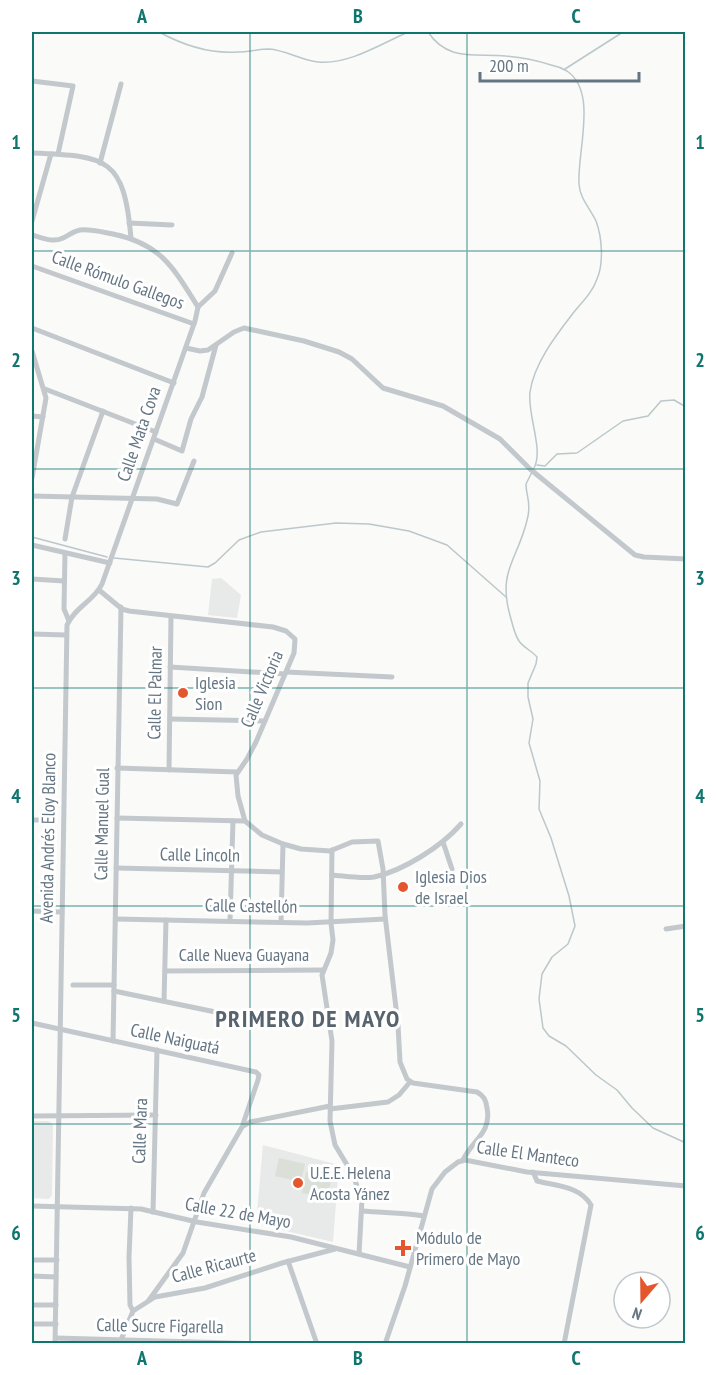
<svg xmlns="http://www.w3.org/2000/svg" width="717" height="1375" font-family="'PT Sans Narrow',sans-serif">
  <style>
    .built { fill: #e8e9e9 }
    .green { fill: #dadfd7 }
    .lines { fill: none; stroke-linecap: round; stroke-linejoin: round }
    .stream { stroke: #bbc7cb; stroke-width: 1.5 }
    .minor { stroke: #c3c8cc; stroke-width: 5 }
    .grid { fill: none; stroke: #0f766e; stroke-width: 1.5; stroke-opacity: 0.55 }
    .poi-dot { fill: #e4572e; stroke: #fff; stroke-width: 2 }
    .labels { text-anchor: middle; stroke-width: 6; stroke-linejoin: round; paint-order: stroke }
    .street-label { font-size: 18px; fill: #657683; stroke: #fff }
    .poi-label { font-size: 18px; fill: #657683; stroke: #fff; text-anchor: start }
    .district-label { font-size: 24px; font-weight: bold; letter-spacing: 1.5px; fill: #57646e; stroke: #fff }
    .neatline { fill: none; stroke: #0f766e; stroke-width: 2 }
    .grid-label { font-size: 20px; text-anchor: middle; font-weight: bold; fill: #0f766e }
  </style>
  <rect width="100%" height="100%" fill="#fafaf8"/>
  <!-- built -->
  <g class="built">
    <path d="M221,578L241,595L237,618L208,615L212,579Z"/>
    <path d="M32,1121H49L53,1125L52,1195L49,1199L32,1198Z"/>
    <path d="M263,1145L339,1165L333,1242L256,1224Z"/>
  </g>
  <!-- green -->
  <g class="green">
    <path d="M279,1158L305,1164L301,1182L275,1176Z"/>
    <path d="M306,1172L332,1177L327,1198L302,1193Z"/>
  </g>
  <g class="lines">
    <!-- stream -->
    <g class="stream">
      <path d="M159,32C183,45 209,54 237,52C248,52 259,49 269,49C285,50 301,60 318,62C348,65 381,44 408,32"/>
      <path d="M428,32C448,62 475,53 506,56C522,57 536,60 551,65C556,66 562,68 567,71C598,92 577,151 579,184C580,199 590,208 596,221C602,237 604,263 597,279C592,293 583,301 574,312C557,334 534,363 530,392C527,414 544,450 534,468"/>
      <path d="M565,69L623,32"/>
      <path d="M537,465L545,466L557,454L577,453L623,421L648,416L661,401L674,400L686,407"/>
      <path d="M532,472L526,484C526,496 531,501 528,516C519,560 496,569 511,619C513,627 515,635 519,641C524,648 532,651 537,657L536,664L528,683V697L533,719L529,743L540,781L539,809L551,838L569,896L575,926L568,944L552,957L542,974L539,999L543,1028L549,1036L566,1046L596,1075L617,1090L632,1108L653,1128L686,1143"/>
      <path d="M32,537L107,557"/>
      <path d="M114,558L208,567L215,563L239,540L261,532L336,523L369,524L409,531L447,545L506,597"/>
    </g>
    <!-- minor -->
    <g class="minor">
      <path d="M32,81L73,86L58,154"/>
      <path d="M32,153C108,156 124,158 131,238"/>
      <path d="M100,163L121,84"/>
      <path d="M32,221L51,154"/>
      <path d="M129,223L172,225"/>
      <path d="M32,235C42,238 53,243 63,238C69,235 74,231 80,230C91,229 102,232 113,234C161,244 173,267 198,307"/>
      <path d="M32,266L194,324"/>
      <path d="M32,328L174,383"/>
      <path d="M186,348L200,351L208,350L234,332L244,328L304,341L339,352L352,359L383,388L443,406L500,439L530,469L635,555L644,557L686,559"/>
      <path d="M32,351L46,398L32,478"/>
      <path d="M45,389L156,432"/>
      <path d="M32,416L43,417"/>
      <path d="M154,439L182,451L191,419L202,397L216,345"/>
      <path d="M32,496L157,499L177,504L194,461"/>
      <path d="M65,539L72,497L103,411"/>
      <path d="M32,545L110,563"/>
      <path d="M65,553L64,609L69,621"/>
      <path d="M32,579L64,581"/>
      <path d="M99,590L122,609L129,611L273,627L286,631L295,639L294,653L256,742L247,759L236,775L238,796L245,821L262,835L283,844L301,849L330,851L352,842L378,841L383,869L385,915L398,1025L400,1062L407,1079L413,1083L477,1092C484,1096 486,1100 487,1108C492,1133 472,1140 463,1160"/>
      <path d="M32,634L66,635"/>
      <path d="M170,667L285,674"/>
      <path d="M286,672L392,677"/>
      <path d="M170,719L265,721"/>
      <path d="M117,768L237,772"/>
      <path d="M169,770L171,616"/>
      <path d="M117,818L245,821"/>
      <path d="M32,820H48"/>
      <path d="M443,842L452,869"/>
      <path d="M332,850L331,923L333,940L331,953L322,975L332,1041L330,1121L335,1145L352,1173L362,1199L359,1254"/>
      <path d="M116,868L282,872"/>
      <path d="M332,875C345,876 361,879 374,877C403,871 442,846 461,824"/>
      <path d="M32,911L62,912"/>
      <path d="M116,919L307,923L385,919"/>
      <path d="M230,920L233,821"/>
      <path d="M281,922L283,844"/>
      <path d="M666,929L686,926"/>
      <path d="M165,971L323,970"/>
      <path d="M73,985H114"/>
      <path d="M114,991L230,1015"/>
      <path d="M164,1001L166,920"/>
      <path d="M32,1023L256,1072L259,1075L258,1080L243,1124"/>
      <path d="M113,1041L121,607"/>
      <path d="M330,1109L388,1102L399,1095L410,1082"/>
      <path d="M32,1116L156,1115"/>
      <path d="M533,1172L537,1181C556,1186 580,1186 591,1205L564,1344"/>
      <path d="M32,1206L141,1209L197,1222L291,1237L410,1267"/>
      <path d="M131,1208L129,1257L130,1305L133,1311"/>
      <path d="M362,1211C383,1213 404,1212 424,1216"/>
      <path d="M153,1212L157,1050"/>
      <path d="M32,1260H57"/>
      <path d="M288,1261L317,1344"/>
      <path d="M32,1276L56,1277"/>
      <path d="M149,1300L183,1253L204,1193L242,1127L250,1122L330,1106"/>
      <path d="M32,1305H56"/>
      <path d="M32,1324H56"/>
      <path d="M56,1338L264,1344"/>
      <path d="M121,1340L133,1311L155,1297L205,1288L282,1263L335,1249"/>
      <path d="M55,1344L67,625C75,607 94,601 102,584L195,321L198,307L215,291L232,253"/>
      <path d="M385,1344L405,1286L432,1189L445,1172L458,1162L465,1160L527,1172L686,1186"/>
    </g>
  </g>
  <!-- grid -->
  <path class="grid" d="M250,32V1344M467,32V1344M32,251H686M32,469H686M32,688H686M32,906H686M32,1124H686"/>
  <!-- markers -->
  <g class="poi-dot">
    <circle cx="183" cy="693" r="6"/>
    <circle cx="403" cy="887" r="6"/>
    <circle cx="298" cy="1183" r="6"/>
    <path d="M400 1239h6v6h6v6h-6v6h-6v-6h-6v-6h6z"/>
  </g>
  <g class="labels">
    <!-- street labels -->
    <g class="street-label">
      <text transform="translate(118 280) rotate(20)" y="6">Calle Rómulo Gallegos</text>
      <text transform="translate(139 434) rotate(-71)" y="6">Calle Mata Cova</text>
      <text transform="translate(262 689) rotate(-67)" y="6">Calle Victoria</text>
      <text transform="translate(155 693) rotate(-89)" y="6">Calle El Palmar</text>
      <text transform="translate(102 824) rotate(-89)" y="6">Calle Manuel Gual</text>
      <text transform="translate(48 838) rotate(-89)" y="6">Avenida Andrés Eloy Blanco</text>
      <text transform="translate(200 855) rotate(1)" y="6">Calle Lincoln</text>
      <text transform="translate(251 906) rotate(1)" y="6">Calle Castellón</text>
      <text x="244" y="961">Calle Nueva Guayana</text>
      <text transform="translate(175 1039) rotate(12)" y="6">Calle Naiguatá</text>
      <text transform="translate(140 1131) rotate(-88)" y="6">Calle Mara</text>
      <text transform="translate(528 1154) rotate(8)" y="6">Calle El Manteco</text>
      <text transform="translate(238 1213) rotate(10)" y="6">Calle 22 de Mayo</text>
      <text transform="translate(214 1266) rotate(-15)" y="6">Calle Ricaurte</text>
      <text transform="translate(160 1326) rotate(1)" y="6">Calle Sucre Figarella</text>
    </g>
    <!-- poi labels -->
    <g class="poi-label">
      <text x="195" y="689">Iglesia<tspan x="195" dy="21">Sion</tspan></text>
      <text x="415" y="883">Iglesia Dios<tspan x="415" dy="21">de Israel</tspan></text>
      <text x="310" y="1179">U.E.E. Helena<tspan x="310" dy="21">Acosta Yánez</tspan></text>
      <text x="416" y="1244">Módulo de<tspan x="416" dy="21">Primero de Mayo</tspan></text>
    </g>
    <!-- district labels -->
    <g class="district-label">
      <text x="308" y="1027">PRIMERO DE MAYO</text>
    </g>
  </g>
  <!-- border -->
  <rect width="717" height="1375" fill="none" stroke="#ffffff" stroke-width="66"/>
  <!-- north arrow -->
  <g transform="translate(642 1300) rotate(200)"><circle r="28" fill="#ffffff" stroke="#c1c8cd" stroke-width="1.5"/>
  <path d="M0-4.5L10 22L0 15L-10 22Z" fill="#e4572e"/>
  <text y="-9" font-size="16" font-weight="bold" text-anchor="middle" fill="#657683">N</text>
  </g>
  <!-- scale -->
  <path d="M480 72v9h159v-9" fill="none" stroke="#657683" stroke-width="3"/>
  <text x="489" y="72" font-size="18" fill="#657683" stroke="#ffffff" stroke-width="4.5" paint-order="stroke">200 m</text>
  <rect x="33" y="33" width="651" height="1309" class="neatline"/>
  <g class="grid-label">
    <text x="142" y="23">A</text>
    <text x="358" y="23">B</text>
    <text x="576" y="23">C</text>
    <text x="16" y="149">1</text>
    <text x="700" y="149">1</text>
    <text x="16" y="367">2</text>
    <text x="700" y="367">2</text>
    <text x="16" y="585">3</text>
    <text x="700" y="585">3</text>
    <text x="16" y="803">4</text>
    <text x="700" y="803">4</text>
    <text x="16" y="1022">5</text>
    <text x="700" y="1022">5</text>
    <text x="16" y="1240">6</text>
    <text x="700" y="1240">6</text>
    <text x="142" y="1365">A</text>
    <text x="358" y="1365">B</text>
    <text x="576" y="1365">C</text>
  </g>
</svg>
